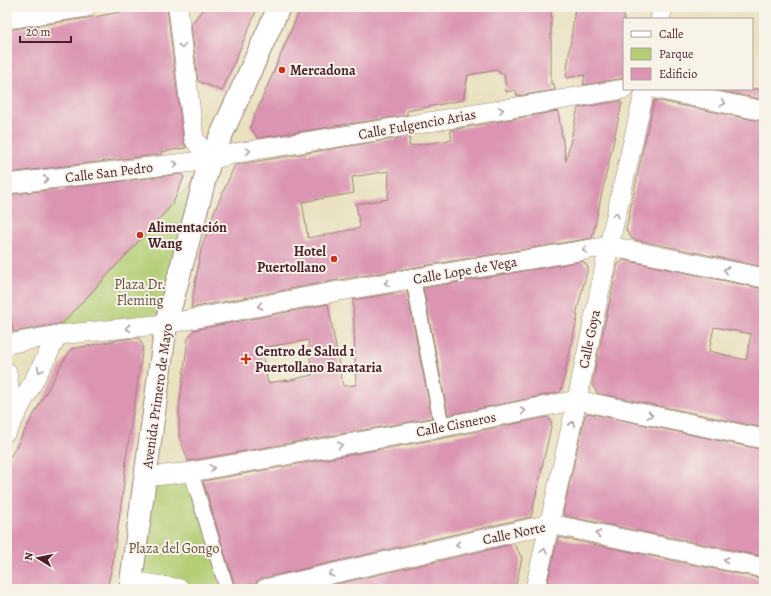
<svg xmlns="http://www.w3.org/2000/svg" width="771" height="596" font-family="Alegreya,serif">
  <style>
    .green { fill: #b3ce74; stroke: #7e7650 }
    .building { fill: #db95b2; fill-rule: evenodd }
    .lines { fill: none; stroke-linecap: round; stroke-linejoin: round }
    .pedestrian-casing { stroke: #9a8076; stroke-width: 16 }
    .minor-casing { stroke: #9a8076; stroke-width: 20 }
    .tertiary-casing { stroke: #9a8076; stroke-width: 24 }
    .pedestrian { stroke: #fff; stroke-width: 14 }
    .minor { stroke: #fff; stroke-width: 19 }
    .tertiary { stroke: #fff; stroke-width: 22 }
    .oneway { stroke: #ae9aa0 }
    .poi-dot { fill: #c8321e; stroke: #f7f3e8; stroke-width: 1.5 }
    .labels { text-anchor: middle; stroke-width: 4; stroke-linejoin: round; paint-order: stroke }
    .poi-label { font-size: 14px; font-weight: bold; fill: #4a1f2b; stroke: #f7f3e8; text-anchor: start }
    .street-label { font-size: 14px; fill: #4a1f2b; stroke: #f7f3e8 }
    .park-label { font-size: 14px; fill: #644b3d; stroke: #f7f3e8 }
  </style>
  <rect width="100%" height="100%" fill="#f7f3e8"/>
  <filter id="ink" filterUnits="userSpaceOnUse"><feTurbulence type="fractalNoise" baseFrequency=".025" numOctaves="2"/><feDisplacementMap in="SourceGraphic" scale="8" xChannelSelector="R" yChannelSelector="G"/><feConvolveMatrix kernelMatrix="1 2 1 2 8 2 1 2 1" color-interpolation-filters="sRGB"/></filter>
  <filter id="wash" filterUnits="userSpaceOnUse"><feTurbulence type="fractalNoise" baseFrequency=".012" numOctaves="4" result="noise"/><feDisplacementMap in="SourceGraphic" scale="16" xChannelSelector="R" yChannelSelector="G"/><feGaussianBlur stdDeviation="0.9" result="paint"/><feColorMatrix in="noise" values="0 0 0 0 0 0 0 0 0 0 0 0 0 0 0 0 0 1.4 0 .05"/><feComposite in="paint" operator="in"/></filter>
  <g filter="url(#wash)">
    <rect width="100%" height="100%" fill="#eae1c0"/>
    <!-- green -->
    <g class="green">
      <path d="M210,160L166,324L51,336L172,205Z"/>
      <path d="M191,472L227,589H180L131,581L146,477Z"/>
    </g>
    <g id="blocks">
      <!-- building -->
      <g class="building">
        <path d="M147,7H167L183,140L186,148L161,152L163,154L7,173V30L88,18Z"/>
        <path d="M205,7H258L222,91L198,81L191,24Z"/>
        <path d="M301,7H551V84H554L555,90L517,96L516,90L506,92L504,73L500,74L499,70L468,75L463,100L407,111V115L258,138L250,127Z"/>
        <path d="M575,7H624V78L583,85L585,75L566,78Z"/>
        <path d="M712,89H764V100Z"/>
        <path d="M655,100L764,122V267L632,239L626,230L643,149L654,102Z"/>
        <path d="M620,101L622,103L592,238L332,281L191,308L201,249L214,212L235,165L410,136L409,146L452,140L450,130L558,111L566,161L578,108ZM389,171L388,199L356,204L360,228L308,238L302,202L354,193L352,177Z"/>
        <path d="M181,174L184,177L172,205L63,323L13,332L7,292V195Z"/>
        <path d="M624,260L764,289V428L597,393L592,385L597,359L618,264ZM714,327L751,334L746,360L709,351Z"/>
        <path d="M583,261L588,267L576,315H578L561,391L560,392L448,415L423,288Z"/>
        <path d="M407,291L432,418L188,461L179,436V408L188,338L194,330L328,304L343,386L356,385L353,300ZM308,340L312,375L287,381V380L268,383L261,348Z"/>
        <path d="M139,338L143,346L139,374L126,458L124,483L113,561L107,589H7V463L59,369L71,349L124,339Z"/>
        <path d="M588,413L764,450V555L762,556L565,516L563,512L585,415Z"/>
        <path d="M548,417L552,422L531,517L263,578L257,581L254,589L253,584L235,587L203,481L444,438Z"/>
        <path d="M558,537L764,579V589H546Z"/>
        <path d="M514,544L522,558L515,589H314Z"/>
      </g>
    </g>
  </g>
  <g filter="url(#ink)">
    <use href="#blocks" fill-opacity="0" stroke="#9a8076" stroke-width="1"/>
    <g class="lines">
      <!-- pedestrian casing -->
      <g class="pedestrian-casing">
        <g id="pedestrian">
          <path d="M413,279L442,427"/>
          <path d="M191,472L227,589"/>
        </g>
      </g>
      <!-- minor casing -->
      <g class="minor-casing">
        <g id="minor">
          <path d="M178,7L194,139L210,160"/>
          <path d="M7,19L86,7"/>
          <path d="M660,19L663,7"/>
          <path d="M657,89L764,111"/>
          <path d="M7,184L210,160L236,153L382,130L624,89"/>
          <path d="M7,344L58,335L166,324L334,292L609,246L764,278"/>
          <path d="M7,372L13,419"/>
          <path d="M7,431L58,335"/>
          <path d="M146,477L191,472L442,427L577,400L764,439"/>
          <path d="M131,581L180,589"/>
          <path d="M265,589L550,524L764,568"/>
          <path d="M535,589L577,400L609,246L645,89"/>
        </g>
      </g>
      <!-- tertiary casing -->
      <g class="tertiary-casing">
        <path id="tertiary" d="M130,589L166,324L210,160L279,7"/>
      </g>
      <!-- pedestrian -->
      <use href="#pedestrian" class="pedestrian"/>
      <!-- minor -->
      <use href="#minor" class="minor"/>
      <!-- tertiary -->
      <use href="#tertiary" class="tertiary"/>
    </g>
    <!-- one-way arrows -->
    <defs><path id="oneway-chevron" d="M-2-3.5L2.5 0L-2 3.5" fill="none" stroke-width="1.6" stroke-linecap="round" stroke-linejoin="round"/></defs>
    <g class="oneway">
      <use href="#oneway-chevron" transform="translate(182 46) rotate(84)"/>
      <use href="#oneway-chevron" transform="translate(723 103) rotate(12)"/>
      <use href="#oneway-chevron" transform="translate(501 110) rotate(-10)"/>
      <use href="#oneway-chevron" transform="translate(248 151) rotate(-9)"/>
      <use href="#oneway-chevron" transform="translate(175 164) rotate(-7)"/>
      <use href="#oneway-chevron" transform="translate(46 179) rotate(-7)"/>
      <use href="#oneway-chevron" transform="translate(616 215) rotate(-77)"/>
      <use href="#oneway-chevron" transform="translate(585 250) rotate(170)"/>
      <use href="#oneway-chevron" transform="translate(726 270) rotate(-168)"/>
      <use href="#oneway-chevron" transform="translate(387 283) rotate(171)"/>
      <use href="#oneway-chevron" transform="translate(260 306) rotate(169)"/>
      <use href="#oneway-chevron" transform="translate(128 328) rotate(174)"/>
      <use href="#oneway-chevron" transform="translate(40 370) rotate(118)"/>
      <use href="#oneway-chevron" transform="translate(523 411) rotate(-11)"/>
      <use href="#oneway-chevron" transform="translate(650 415) rotate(12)"/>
      <use href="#oneway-chevron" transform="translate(572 424) rotate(-78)"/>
      <use href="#oneway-chevron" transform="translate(340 445) rotate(-10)"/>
      <use href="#oneway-chevron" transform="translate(212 468) rotate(-10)"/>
      <use href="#oneway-chevron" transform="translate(598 534) rotate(-168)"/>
      <use href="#oneway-chevron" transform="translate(458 545) rotate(167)"/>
      <use href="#oneway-chevron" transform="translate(544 551) rotate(-77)"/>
      <use href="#oneway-chevron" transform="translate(726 560) rotate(-168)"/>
      <use href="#oneway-chevron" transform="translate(331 574) rotate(167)"/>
    </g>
  </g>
  <!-- markers -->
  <g class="poi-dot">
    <circle cx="282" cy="70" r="4"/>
    <circle cx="140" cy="235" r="4"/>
    <circle cx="334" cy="259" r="4"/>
    <path d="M244 353h4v4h4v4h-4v4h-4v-4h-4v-4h4z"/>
  </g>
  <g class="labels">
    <!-- poi labels -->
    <g class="poi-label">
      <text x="290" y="75">Mercadona</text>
      <text x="148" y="232">Alimentación<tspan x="148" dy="16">Wang</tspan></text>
      <text x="326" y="256" text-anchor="end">Hotel<tspan x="326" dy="16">Puertollano</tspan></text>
      <text x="255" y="356">Centro de Salud 1<tspan x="255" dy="16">Puertollano Barataria</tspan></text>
    </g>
    <!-- street labels -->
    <g class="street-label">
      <text transform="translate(417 124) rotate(-10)" y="5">Calle Fulgencio Arias</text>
      <text transform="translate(109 172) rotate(-7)" y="5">Calle San Pedro</text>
      <text transform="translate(465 270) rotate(-10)" y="5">Calle Lope de Vega</text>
      <text transform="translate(589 339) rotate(-78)" y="5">Calle Goya</text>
      <text transform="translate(157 396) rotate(-82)" y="5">Avenida Primero de Mayo</text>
      <text transform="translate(456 424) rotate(-11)" y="5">Calle Cisneros</text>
      <text transform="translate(514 533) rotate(-12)" y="5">Calle Norte</text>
    </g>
    <!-- park labels -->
    <g class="park-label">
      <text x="140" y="289">Plaza Dr.<tspan x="140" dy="16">Fleming</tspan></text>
      <text x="174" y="553">Plaza del Gongo</text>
    </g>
  </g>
  <!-- margin -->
  <rect width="771" height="596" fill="none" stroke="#f7f3e8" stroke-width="24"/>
  <!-- legend -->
  <rect x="623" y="18" width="130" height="72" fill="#f7f3e8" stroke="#b29e9c"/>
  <rect x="631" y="31" width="20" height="6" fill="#ffffff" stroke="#b29e9c"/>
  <text x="659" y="38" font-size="12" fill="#4a1f2b">Calle</text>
  <rect x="631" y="48" width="20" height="12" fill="#b3ce74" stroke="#b29e9c"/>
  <text x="659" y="58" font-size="12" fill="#4a1f2b">Parque</text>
  <rect x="631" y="68" width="20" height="12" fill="#db95b2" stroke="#b29e9c"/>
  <text x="659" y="78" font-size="12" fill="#4a1f2b">Edificio</text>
  <!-- north arrow -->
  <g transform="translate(38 558) rotate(280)" stroke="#f7f3e8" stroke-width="3" paint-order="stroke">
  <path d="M0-3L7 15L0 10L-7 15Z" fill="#4a1f2b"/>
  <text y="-6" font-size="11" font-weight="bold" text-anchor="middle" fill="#4a1f2b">N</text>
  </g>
  <!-- scale -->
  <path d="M20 36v6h51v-6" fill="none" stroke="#4a1f2b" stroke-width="2"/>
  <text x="26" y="36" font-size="12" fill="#4a1f2b" stroke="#f7f3e8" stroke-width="3" paint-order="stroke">20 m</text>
</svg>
